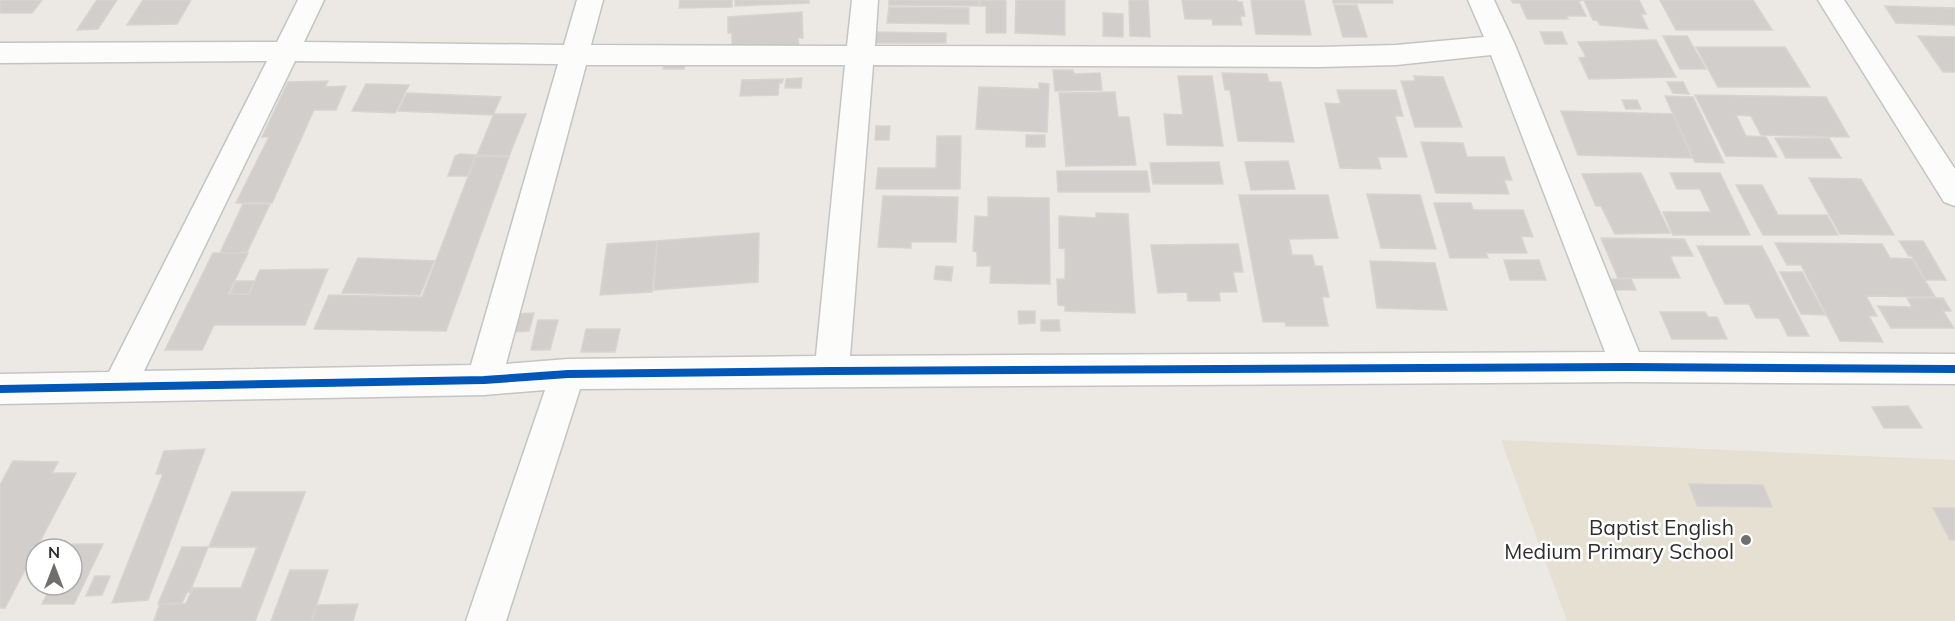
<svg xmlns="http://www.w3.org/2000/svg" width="1955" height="621" font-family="Mulish,sans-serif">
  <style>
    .education { fill: #e6e0d3 }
    .building { fill: #d1cecb; stroke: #d7d4d0; stroke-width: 1.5 }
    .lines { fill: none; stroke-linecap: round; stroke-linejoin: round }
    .minor-casing { stroke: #c5c4c5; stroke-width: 3 }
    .minor { fill: #fcfcfb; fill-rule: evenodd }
    .cycleway-casing { stroke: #fff; stroke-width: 12 }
    .cycleway { stroke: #0057b8; stroke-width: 8 }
    .poi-dot { fill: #706f6e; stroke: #fff; stroke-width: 2 }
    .labels { text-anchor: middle; stroke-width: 5; stroke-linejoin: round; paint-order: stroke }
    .poi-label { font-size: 21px; fill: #2e2e2e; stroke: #fff; text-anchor: end }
  </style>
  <rect width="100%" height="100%" fill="#ece8e4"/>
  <!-- education -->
  <path class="education" d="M1501,440L1955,460V621H1567Z"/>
  <!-- building -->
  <g class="building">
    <path d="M0,0H42L32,13H0Z"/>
    <path d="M97,0H117L98,29L77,30Z"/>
    <path d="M143,0H191L177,24L127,25Z"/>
    <path d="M680,0H732V7L679,8Z"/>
    <path d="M735,0H809V3L735,6Z"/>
    <path d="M889,0H979V6L889,5Z"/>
    <path d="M980,0H1006V33H986V6H980Z"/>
    <path d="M1016,0H1065V35L1015,33Z"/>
    <path d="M1129,0H1148L1150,37L1130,36Z"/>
    <path d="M1182,0H1237V2H1242L1245,16H1240L1242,25H1213L1212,19H1185Z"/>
    <path d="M1251,0H1304L1311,35L1256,34Z"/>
    <path d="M1333,0H1392L1393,3H1333Z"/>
    <path d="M1511,0H1582L1579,2L1586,16H1566L1568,19H1527L1520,3H1513Z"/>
    <path d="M1584,0H1639L1646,14H1641L1648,29L1600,25L1597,20H1593Z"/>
    <path d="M1660,0H1753L1772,30H1676Z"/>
    <path d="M1334,5H1357L1367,37H1343Z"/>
    <path d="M1885,6L1955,8V25L1896,23Z"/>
    <path d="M889,7L969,8V24L887,23Z"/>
    <path d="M802,12L803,38H798L799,46L732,51V33H728V17Z"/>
    <path d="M1103,13L1123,14V37L1103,36Z"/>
    <path d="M866,32L946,33V43H865Z"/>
    <path d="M1540,32H1562L1567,44H1545Z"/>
    <path d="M1663,36H1687L1706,69H1680Z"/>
    <path d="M1918,36L1955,37V72H1943Z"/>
    <path d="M1656,40L1676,77L1589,79L1579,58L1586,57L1578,42Z"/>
    <path d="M1696,47H1785L1810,87H1718Z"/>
    <path d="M666,58H686L684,69H663Z"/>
    <path d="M1053,70H1073L1074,74L1100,73L1102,90L1055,91Z"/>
    <path d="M1222,73L1267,74L1269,82H1281L1294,142L1238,141L1230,90H1225Z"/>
    <path d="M1178,76H1212L1223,146L1167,145L1164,114L1183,115Z"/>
    <path d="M1414,76L1443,77L1462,127H1415L1401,81H1415Z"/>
    <path d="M802,78L801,88H785L786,79Z"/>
    <path d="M783,79L782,83H779L778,95L740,96L742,80Z"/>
    <path d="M328,81L325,87L346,86L336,110H314L272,203H236L269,137H262L288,82Z"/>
    <path d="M1667,82H1683L1689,94L1673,93Z"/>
    <path d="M1039,83L1049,84L1047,132L976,129L979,87L1039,89Z"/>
    <path d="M366,84L409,85L395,113L352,111Z"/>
    <path d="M1337,90H1396L1403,116H1395L1407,157H1378L1381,169L1340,168L1325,103L1341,104Z"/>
    <path d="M1115,92L1118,117H1129L1136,165L1066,166L1059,93Z"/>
    <path d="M407,93L501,97L493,115L398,111Z"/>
    <path d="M1695,95L1826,97L1849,137L1761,135L1751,116L1736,115L1746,136L1766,137L1777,157L1726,156Z"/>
    <path d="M1665,96L1693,97L1724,163L1695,162Z"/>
    <path d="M1622,100H1637L1641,109H1626Z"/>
    <path d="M1561,111L1673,114L1692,158L1578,155Z"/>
    <path d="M494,114H526L509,156L477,155Z"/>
    <path d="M876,126H890L889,140H875Z"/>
    <rect x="1026" y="135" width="19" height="12"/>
    <path d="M937,136H961L960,189H876L878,168H936Z"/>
    <path d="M1775,138H1829L1841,158H1786Z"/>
    <path d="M1421,142L1463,143L1467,157H1504L1512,180H1504L1509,194L1436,193Z"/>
    <path d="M460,154L476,155L467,176H448L455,156Z"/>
    <path d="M476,156L509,157L446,331L314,329L329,295L422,297Z"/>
    <path d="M1288,161L1295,189L1251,190L1245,162Z"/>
    <path d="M1219,162L1223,184H1153L1150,163Z"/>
    <path d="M1057,171H1147L1150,192H1058Z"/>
    <path d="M1641,173L1670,233L1615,234L1601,206H1596L1582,174Z"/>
    <path d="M1670,173H1720L1750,235H1673L1663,212H1711L1700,189H1677Z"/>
    <path d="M1809,178L1861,179L1894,235L1840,234Z"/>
    <path d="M1736,185H1762L1778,215H1827L1838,235H1763Z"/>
    <path d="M1367,194L1420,195L1436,249L1381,248Z"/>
    <path d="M1239,195H1328L1338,238L1289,239L1292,255H1312L1315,266H1322L1329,297H1322L1328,326H1286L1285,322H1263Z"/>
    <path d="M883,196L958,197L956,242H911V248L878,247Z"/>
    <path d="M988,197L1049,198L1050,284L990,283L991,266H977V252L973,251L975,216L988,217Z"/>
    <path d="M1434,203H1471L1473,210H1523L1533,237L1521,236L1527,253H1486L1488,258H1450Z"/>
    <path d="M243,204H270L247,252L220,253Z"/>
    <path d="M1096,213L1128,214L1135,313L1065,311V306L1058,305L1057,279H1065V249L1059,248V216L1096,218Z"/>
    <path d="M759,233L758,282L654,290L657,241Z"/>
    <path d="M1601,238L1684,239L1693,256H1670L1680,278H1618Z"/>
    <path d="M657,241L652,292L600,295L607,244Z"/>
    <path d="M1899,241H1923L1946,280H1926L1912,256H1909Z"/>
    <path d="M1775,243L1882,244L1890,258L1912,259L1935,297L1866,296L1877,316H1869L1883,342L1840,341L1801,265H1787Z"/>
    <path d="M1238,244L1243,272H1233L1237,292H1219L1220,301H1188L1187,292L1158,293L1151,245Z"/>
    <path d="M1697,246H1762L1809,336H1788L1779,318H1756L1749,304H1725Z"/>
    <path d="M213,253H248L228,294H249L260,270L328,269L305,325H214L202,350H165Z"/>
    <path d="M358,258L434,261L420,295L342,293Z"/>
    <path d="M1504,260H1539L1546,280H1510Z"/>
    <path d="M1370,261L1435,263L1447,310L1377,308Z"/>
    <path d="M936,266L953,267L951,281L934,279Z"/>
    <path d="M1780,272H1802L1825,315L1801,314Z"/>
    <path d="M1610,279H1631L1636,290H1614Z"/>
    <path d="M236,281H254L248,294H230Z"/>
    <path d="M1907,298H1943L1951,311H1943L1954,328H1891L1878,306L1912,307Z"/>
    <path d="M1018,311H1035V323L1019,324Z"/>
    <path d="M1660,312H1705L1708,317H1717L1727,339H1672Z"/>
    <path d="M534,313L529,331L512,332L517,314Z"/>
    <path d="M538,320H558L550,350H531Z"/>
    <path d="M1041,320H1059L1060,331H1041Z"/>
    <path d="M586,329H620L615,352H581Z"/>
    <path d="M1908,406L1922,428H1884L1872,407Z"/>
    <path d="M205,449L148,600L112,603L163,474H156L164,451Z"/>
    <path d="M13,461L58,462L52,473H76L5,608H0V485Z"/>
    <path d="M1689,484L1763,485L1772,507L1697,506Z"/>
    <path d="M232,492H305L255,621H154L160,604H186L193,588H241L257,547H209Z"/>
    <path d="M232,492H305L255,621H154L160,604H186L193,588H241L257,547H209Z"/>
    <path d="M1933,508H1955V540H1950Z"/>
    <path d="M73,544H103L74,604H42L52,585H72L71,549Z"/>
    <path d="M182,547H208L190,592H187L182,603L158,604Z"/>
    <path d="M290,570H328L311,621H271Z"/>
    <path d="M95,576H110L102,595L86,596Z"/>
    <path d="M358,604L353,621H312L317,605Z"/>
  </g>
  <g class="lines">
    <!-- minor casing -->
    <g class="minor-casing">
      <g id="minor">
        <path d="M298,0H324L304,42L564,45L577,0H603L591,45L847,46L852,0H878L875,46L1320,47L1396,45L1484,37L1468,0H1494L1515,45L1639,352L1955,354V384L1628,382L580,389L506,621H466L545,390L484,395L0,404V374L109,372L267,61L0,63V43L277,42ZM1491,55L1605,352L850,356L873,65L1320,67L1396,65ZM295,61L558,64L471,365L144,371ZM586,65H845L816,356L568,359L506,364Z"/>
        <path d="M1818,0H1844L1955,169V206L1944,202Z"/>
      </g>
    </g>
    <!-- minor -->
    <use href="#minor" class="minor"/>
    <!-- cycleway casing -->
    <g class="cycleway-casing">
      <path id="cycleway" d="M0,389L484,380L568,374L832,371L1628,367L1955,369"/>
    </g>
    <!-- cycleway -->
    <use href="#cycleway" class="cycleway"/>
  </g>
  <!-- markers -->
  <circle class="poi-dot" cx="1746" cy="540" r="6"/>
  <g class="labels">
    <!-- poi labels -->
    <g class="poi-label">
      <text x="1734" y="535">Baptist English<tspan x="1734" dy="24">Medium Primary School</tspan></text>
    </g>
  </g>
  <!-- north arrow -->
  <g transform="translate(54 567)"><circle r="28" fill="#ffffff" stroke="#ababab" stroke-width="1.5"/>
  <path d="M0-4.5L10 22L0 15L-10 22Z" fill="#706f6e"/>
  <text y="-9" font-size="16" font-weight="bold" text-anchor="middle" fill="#2e2e2e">N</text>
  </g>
</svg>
